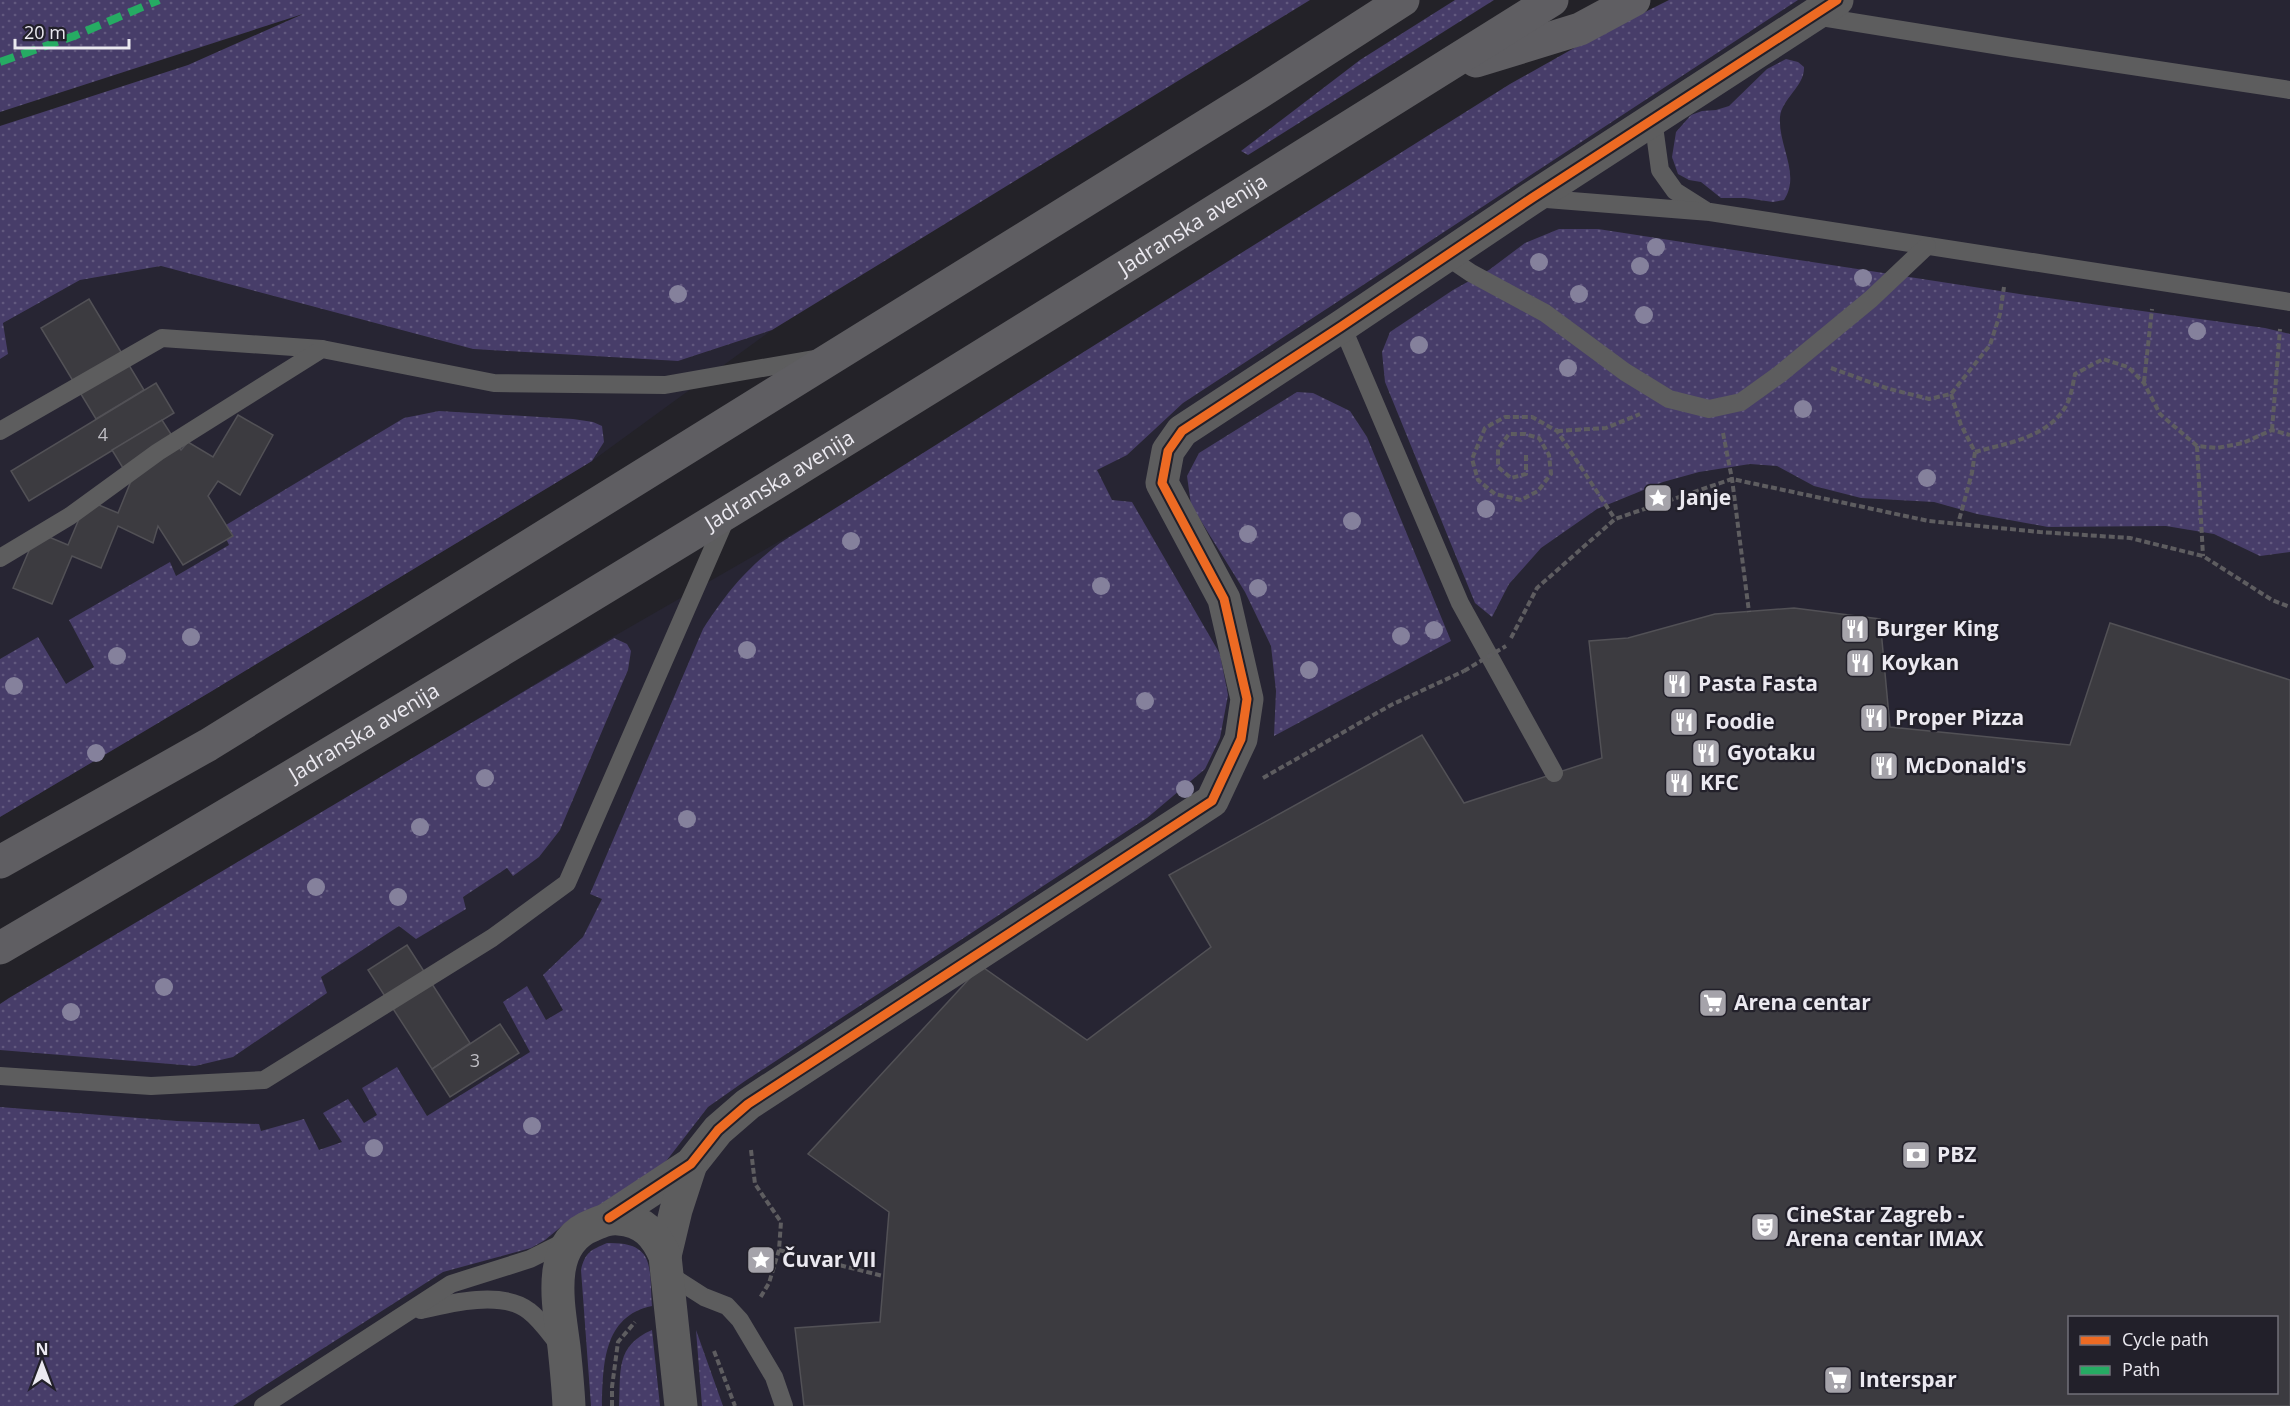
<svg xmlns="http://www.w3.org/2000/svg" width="2290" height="1406" font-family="'Open Sans',sans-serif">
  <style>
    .built { fill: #272533; fill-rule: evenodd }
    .grass { fill: url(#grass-dots) }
    .building { fill: #3c3b40; stroke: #525156; stroke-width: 1.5; fill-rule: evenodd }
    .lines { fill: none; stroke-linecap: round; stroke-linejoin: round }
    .path { stroke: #5e5d60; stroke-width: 4; stroke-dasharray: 6 3; stroke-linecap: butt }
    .lane { stroke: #5d5d5e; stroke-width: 18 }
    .street { stroke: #5d5d5e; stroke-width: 33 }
    .secondary { stroke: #5f5e62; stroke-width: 33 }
    .path-bridge { stroke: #5e5d60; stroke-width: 4; stroke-dasharray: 6 3; stroke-linecap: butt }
    .quiet { stroke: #26ab63; stroke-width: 8; stroke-dasharray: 15 8; stroke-linecap: butt }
    .cycleway-casing { stroke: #22202a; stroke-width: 13 }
    .cycleway { stroke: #ed6a23; stroke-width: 9 }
    .tree { fill: #85819c }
    .labels { text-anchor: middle; stroke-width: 4.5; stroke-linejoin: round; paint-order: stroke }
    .number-label { font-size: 18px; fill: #bfbec4 }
    .street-label { font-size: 21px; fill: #ebe9f0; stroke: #22202a }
    .poi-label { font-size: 21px; font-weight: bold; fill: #ebe9f0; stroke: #22202a; text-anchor: start }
  </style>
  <defs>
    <pattern id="grass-dots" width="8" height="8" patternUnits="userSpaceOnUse" patternTransform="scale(1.5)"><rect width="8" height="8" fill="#473d69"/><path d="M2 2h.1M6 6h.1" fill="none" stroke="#62597f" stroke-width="1.8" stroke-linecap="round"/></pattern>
  </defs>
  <rect width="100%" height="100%" fill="#232228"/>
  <!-- built -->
  <g class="built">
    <path d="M1698,0H2290V1406H0V1004L297,828L604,642L884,481ZM2070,1318H2276V1392H2070Z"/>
    <path d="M161,266L473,349L678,361L772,330L592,461L212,691L0,817V359L8,354L3,323L80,280Z"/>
  </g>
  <!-- grass -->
  <g class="grass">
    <path d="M0,0H1310L772,330L678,361L473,349L161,266L80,280L3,323L8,354L0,359V126L188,65L303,14L0,112Z"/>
    <path d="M1455,0H1494L1248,155L1241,151L1360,60Z"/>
    <path d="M1669,0H1798L1183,403L1127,455L1097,470L1112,500L1132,502L1220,654L1228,695L1220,738L1205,769L1147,818L745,1081L708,1107L667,1160L646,1182L568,1221L545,1240L531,1248L443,1272L233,1406H0V1107L177,1121L259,1124L261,1131L304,1119L319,1150L342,1142L323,1113L348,1099L364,1123L377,1115L362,1088L397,1067L427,1116L530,1052L503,1002L527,986L546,1020L563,1010L543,975L583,937L602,899L590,894L703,629C728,591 744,571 780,543L1510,84L1583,43Z"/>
    <path d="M1786,59L1798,62L1804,67C1805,86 1782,98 1780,117C1778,146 1801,174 1784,200L1773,202L1745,198H1721L1701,182L1689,180L1678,174L1672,157L1676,132L1691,115L1702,111L1716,110L1729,106L1767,69Z"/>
    <path d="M1559,229H1598L2026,295L2265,328L2290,334V552L2260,556L2214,534L2166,526L2048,527L1977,514L1934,502L1861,498L1814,486L1777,466L1750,464L1699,472L1663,482L1597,509L1541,548L1509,584L1492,617L1475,603L1385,382L1382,352L1390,332L1453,290L1489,270L1525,243Z"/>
    <path d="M1297,392L1313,393L1350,411L1367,437L1451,641L1274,736L1276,691L1271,646L1245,592L1191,505L1187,476L1199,453Z"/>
    <path d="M439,411L573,419L593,422L602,426L604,442L592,461L212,691L0,817V659L38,637L66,684L94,667L69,620L170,562L176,576L229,545L221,528L404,418Z"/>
    <path d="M614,638L627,644L631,651L628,670L560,830L539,857L513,876L507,868L463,897L466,909L416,939L399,926L321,977L327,993L233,1057L195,1066L0,1050V1004L9,998Z"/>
    <path d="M607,1243C656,1242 649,1267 652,1306C603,1316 603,1365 602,1406H591L581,1270C585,1252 591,1250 607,1243Z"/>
    <path d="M652,1330L660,1406H619C621,1371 615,1346 652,1330Z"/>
    <path d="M696,1330L723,1406H724H702Z"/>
  </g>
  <!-- building -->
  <g class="building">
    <path d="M89,299L144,390L96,419L41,328Z"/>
    <path d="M156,383L174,413L29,501L11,471Z"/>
    <path d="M238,415L273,435L240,495L218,481L208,496L233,536L183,565L158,526L153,543L118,526L101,568L72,556L52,604L13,588L37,532L68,545L87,500L118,513L131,481L112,450L162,420L181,450L188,442L213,457Z"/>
    <path d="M1794,608L1880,619L1890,727L2070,745L2110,623L2290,680V1406H804L795,1328L880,1322L889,1212L808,1154L981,966L1087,1040L1211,947L1169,875L1422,735L1464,803L1602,758L1589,641L1628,638L1715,614ZM2070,1318H2276V1392H2070Z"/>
    <path d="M407,945L470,1043L432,1069L368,970Z"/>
    <path d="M500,1024L519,1053L450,1097L432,1069Z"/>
  </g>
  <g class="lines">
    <!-- path -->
    <g class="path">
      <path d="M1831,368L1886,388L1929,399L1951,394L1990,345L2000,314L2004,287"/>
      <path d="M2144,382L2152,309"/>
      <path d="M1951,394L1961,425L1975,452L1972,473L1958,524"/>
      <path d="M2272,430L2280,329"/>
      <path d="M1557,431L1606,428L1640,414"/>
      <path d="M1723,433L1732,479L1749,612"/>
      <path d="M2197,446L2203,556"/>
      <path d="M1975,452C2007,443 2047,438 2066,406C2071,397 2073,384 2075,374L2103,359L2128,367L2144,383L2160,414L2197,446L2217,448L2243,443L2272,430L2290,435"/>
      <path d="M1526,455V474L1511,478L1498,467V449L1509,434H1525L1539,438L1549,455L1551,474L1538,491L1521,500L1495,494L1478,480L1472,459L1485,428L1505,417H1532L1557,431L1615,519"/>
      <path d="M1511,638L1537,588L1615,519L1732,479L1929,521L2040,532L2130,538L2203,556L2272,600L2290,607"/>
      <path d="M1263,778L1391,705L1464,671"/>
      <path d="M751,1150L755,1184L781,1222L779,1250L769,1283L760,1298"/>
      <path d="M779,1250L883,1276"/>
      <path d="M714,1351L735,1406"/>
      <path d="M612,1406V1387L618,1342L635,1322"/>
    </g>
    <!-- lane -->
    <g class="lane">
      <path d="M1815,16L2013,48L2290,90"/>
      <path d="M1653,119L1660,170L1675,191L1705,210"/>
      <path d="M1534,198L1710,212L2290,302"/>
      <path d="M1446,256L1471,273L1545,313L1625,372L1669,399L1709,409L1741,402L1780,374L1871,299L1927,246"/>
      <path d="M1342,326L1460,603L1554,773"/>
      <path d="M0,431L162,338L322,349"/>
      <path d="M0,558L70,516L158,452L322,349L494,383L665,385L814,359"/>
      <path d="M0,1076L151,1086L264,1080L492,938L567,883L727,516"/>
      <path d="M668,1274L704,1297L727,1306L740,1320L774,1377L784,1406"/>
      <path d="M421,1310C450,1303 503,1290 529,1311C541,1320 550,1334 560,1346"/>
      <path d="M263,1406L451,1284L530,1259L568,1240"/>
    </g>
    <!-- street -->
    <g class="street">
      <path d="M609,1218L691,1164L718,1130L748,1104L1212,801L1241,739L1247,699L1224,599L1162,483L1168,451L1182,431L1342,326L1532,198L1837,0"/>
      <path d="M665,1256L676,1210L691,1164"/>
      <path d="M569,1406C568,1386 566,1366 564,1347C559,1307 544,1243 593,1225C602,1221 609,1218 619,1219C644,1221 656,1235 665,1256L681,1406"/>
    </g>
    <!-- secondary -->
    <g class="secondary">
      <path d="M1476,61L1580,29L1634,0"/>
      <path d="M0,862L208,745L1257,94L1403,0"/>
      <path id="s1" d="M0,948C524,643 1038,322 1552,0"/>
    </g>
    <!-- path-bridge -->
    <path class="path-bridge" d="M1464,671L1506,646"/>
    <!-- quiet -->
    <path class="quiet" d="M0,62L74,36L159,0"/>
    <!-- cycleway casing -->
    <g class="cycleway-casing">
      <path id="cycleway" d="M609,1218L691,1164L718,1130L748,1104L1212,801L1241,739L1247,699L1224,599L1162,483L1168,451L1182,431L1342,326L1532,198L1837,0"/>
    </g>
    <!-- cycleway -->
    <use href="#cycleway" class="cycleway"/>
  </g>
  <!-- trees -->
  <g class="tree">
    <circle cx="1656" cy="247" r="9"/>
    <circle cx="1539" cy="262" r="9"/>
    <circle cx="1640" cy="266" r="9"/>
    <circle cx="1863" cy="278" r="9"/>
    <circle cx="678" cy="294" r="9"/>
    <circle cx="1579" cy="294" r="9"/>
    <circle cx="1644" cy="315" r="9"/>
    <circle cx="2197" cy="331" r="9"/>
    <circle cx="1419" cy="345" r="9"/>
    <circle cx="1568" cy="368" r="9"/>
    <circle cx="1803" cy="409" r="9"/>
    <circle cx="1927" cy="478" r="9"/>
    <circle cx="1486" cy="509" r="9"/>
    <circle cx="1352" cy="521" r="9"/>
    <circle cx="1248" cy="534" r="9"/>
    <circle cx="851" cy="541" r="9"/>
    <circle cx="1101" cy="586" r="9"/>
    <circle cx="1258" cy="588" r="9"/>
    <circle cx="1434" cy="630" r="9"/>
    <circle cx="1401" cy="636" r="9"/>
    <circle cx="191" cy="637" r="9"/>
    <circle cx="747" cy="650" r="9"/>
    <circle cx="117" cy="656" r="9"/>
    <circle cx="1309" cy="670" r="9"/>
    <circle cx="14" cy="686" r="9"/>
    <circle cx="1145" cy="701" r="9"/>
    <circle cx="96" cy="753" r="9"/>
    <circle cx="485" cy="778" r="9"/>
    <circle cx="1185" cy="789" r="9"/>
    <circle cx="687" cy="819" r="9"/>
    <circle cx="420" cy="827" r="9"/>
    <circle cx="316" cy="887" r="9"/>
    <circle cx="398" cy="897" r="9"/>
    <circle cx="164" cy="987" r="9"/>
    <circle cx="71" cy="1012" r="9"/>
    <circle cx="532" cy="1126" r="9"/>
    <circle cx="374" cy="1148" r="9"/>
  </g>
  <!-- icons -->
  <defs>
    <g id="sight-square" transform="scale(1.5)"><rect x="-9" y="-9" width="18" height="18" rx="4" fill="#a5a3aa" stroke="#22202a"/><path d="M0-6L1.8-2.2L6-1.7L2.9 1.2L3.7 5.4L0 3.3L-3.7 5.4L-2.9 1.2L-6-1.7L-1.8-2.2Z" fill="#fff"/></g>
    <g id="restaurant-square" transform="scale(1.5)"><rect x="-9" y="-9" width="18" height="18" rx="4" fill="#a5a3aa" stroke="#22202a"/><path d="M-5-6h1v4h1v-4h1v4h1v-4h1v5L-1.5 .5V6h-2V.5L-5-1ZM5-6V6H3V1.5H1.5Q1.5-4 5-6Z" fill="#fff"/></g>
    <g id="supermarket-square" transform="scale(1.5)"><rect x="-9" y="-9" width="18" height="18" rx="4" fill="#a5a3aa" stroke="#22202a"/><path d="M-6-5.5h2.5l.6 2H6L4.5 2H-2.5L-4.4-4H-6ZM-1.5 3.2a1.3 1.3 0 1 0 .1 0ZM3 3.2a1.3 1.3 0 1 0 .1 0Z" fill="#fff"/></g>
    <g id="bank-square" transform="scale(1.5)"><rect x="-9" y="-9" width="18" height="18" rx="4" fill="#a5a3aa" stroke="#22202a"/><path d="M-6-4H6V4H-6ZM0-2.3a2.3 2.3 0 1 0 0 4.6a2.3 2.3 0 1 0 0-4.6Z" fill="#fff"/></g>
    <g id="theatre-square" transform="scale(1.5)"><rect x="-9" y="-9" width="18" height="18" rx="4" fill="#a5a3aa" stroke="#22202a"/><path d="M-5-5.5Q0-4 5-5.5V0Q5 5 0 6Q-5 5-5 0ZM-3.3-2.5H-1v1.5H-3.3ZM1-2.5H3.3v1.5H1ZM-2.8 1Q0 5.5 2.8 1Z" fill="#fff"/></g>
  </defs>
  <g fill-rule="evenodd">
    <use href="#sight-square" x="1658" y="498"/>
    <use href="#restaurant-square" x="1855" y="629"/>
    <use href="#restaurant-square" x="1860" y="663"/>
    <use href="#restaurant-square" x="1677" y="684"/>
    <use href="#restaurant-square" x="1874" y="718"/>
    <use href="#restaurant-square" x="1684" y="722"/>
    <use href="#restaurant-square" x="1706" y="753"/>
    <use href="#restaurant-square" x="1884" y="766"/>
    <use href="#restaurant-square" x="1679" y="783"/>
    <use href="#supermarket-square" x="1713" y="1003"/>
    <use href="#bank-square" x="1916" y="1155"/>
    <use href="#theatre-square" x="1765" y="1227"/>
    <use href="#sight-square" x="761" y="1260"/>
    <use href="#supermarket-square" x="1838" y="1380"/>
  </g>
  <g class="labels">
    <!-- number labels -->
    <g class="number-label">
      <text x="103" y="441">4</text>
      <text x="475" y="1067">3</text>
    </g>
    <!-- street labels -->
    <g class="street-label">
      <text dy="7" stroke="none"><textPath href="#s1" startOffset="1395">Jadranska avenija</textPath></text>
      <text dy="7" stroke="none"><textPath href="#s1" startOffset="909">Jadranska avenija</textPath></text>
      <text dy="7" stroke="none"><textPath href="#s1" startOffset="423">Jadranska avenija</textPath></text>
    </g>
    <!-- poi labels -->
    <g class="poi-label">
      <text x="1679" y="505">Janje</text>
      <text x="1876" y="636">Burger King</text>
      <text x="1881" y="670">Koykan</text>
      <text x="1698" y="691">Pasta Fasta</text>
      <text x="1895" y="725">Proper Pizza</text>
      <text x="1705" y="729">Foodie</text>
      <text x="1727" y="760">Gyotaku</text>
      <text x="1905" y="773">McDonald's</text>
      <text x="1700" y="790">KFC</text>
      <text x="1734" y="1010">Arena centar</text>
      <text x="1937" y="1162">PBZ</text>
      <text x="1786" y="1222">CineStar Zagreb -<tspan x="1786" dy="24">Arena centar IMAX</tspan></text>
      <text x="782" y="1267">Čuvar VII</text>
      <text x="1859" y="1387">Interspar</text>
    </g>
  </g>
  <!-- legend -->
  <rect x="2068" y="1316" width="210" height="78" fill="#22202a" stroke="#727079" stroke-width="1.5"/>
  <rect x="2080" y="1336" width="30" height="9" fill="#ed6a23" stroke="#727079" stroke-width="1.5"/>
  <text x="2122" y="1346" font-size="18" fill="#ebe9f0">Cycle path</text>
  <rect x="2080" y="1366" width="30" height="9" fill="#26ab63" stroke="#727079" stroke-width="1.5"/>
  <text x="2122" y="1376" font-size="18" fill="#ebe9f0">Path</text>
  <!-- north arrow -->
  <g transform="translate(42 1364)" stroke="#22202a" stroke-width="4.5" paint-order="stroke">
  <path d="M0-4.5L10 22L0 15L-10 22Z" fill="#ebe9f0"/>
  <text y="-9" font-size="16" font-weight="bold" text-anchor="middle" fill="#ebe9f0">N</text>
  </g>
  <!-- scale -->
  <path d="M15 39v9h114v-9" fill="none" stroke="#ebe9f0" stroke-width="3"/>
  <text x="24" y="39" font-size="18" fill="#ebe9f0" stroke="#22202a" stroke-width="4.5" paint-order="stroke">20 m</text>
</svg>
